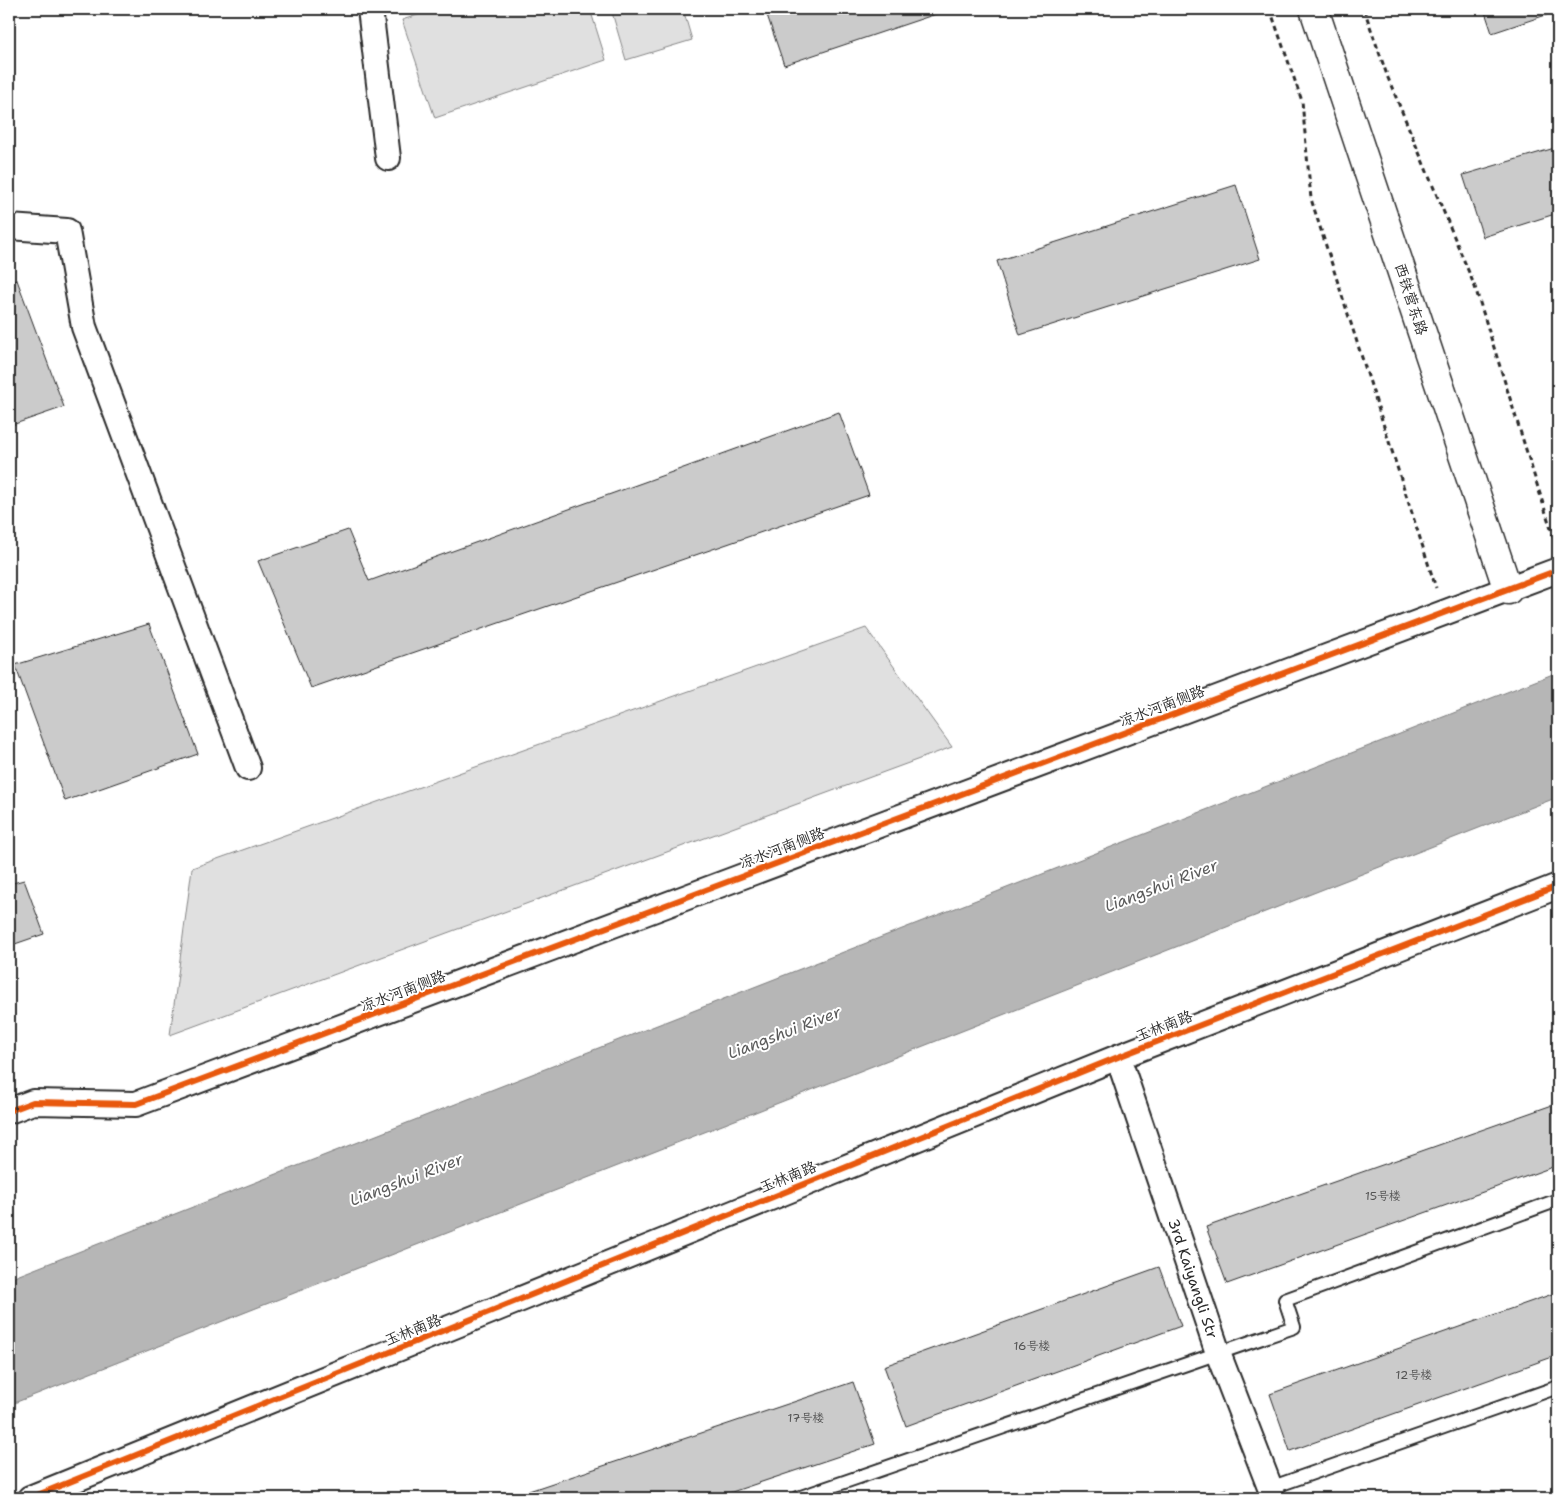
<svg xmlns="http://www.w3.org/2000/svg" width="1567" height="1507" font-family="'Shantell Sans','LXGW WenKai TC',sans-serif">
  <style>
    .green { fill: #e0e0e0; stroke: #868686 }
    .water { fill: #b6b6b6; stroke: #7e7e7e }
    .building { fill: #cbcbcb; stroke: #2b2b2b }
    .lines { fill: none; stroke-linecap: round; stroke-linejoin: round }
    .service-casing { stroke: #2b2b2b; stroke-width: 16 }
    .minor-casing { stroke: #2b2b2b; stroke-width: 28 }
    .tertiary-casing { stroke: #2b2b2b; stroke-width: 31 }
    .path { stroke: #2b2b2b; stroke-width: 3; stroke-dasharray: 5 4; stroke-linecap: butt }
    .service { stroke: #fff; stroke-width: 12 }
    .minor { stroke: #fff; stroke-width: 24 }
    .tertiary { stroke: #fff; stroke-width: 28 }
    .cycleway-casing { stroke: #fff; stroke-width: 9 }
    .cycleway { stroke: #e8590c; stroke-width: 6 }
    .labels { text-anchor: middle; stroke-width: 4; stroke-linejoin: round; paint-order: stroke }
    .number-label { font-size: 12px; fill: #535353 }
    .street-label { font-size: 15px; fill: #2b2b2b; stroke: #fff }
    .water-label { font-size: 16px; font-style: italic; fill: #5c5c5c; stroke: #fff }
  </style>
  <rect width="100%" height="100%" fill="#fff"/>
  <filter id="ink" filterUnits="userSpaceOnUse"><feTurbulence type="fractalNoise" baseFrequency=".02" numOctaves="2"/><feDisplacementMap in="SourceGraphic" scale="10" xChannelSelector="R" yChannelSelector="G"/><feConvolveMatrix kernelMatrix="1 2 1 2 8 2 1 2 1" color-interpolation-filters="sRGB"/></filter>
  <g filter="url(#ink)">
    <!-- green -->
    <g class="green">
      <path d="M436,9H590L606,60L435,118L402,20Z"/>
      <path d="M611,9H683L692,40L626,60Z"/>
      <path d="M866,628L952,747L170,1035L192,868Z"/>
    </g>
    <!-- water -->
    <path class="water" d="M1558,672V797L9,1405V1279Z"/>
    <!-- building -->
    <g class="building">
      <path d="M765,9H951L784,65Z"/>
      <path d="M1484,9H1558V11L1492,33Z"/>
      <path d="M1558,147V213L1483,237L1463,175Z"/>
      <path d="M1236,185L1260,259L1020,335L997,261Z"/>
      <path d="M17,280L64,407L9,426V282Z"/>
      <path d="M839,412L869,495L311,688L258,561L348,530L369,581Z"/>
      <path d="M149,624L198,754L65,801L15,665Z"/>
      <path d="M24,880L44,934L9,946V884Z"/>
      <path d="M1558,1103V1165L1227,1284L1206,1227Z"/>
      <path d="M1159,1267L1181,1326L906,1426L884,1366Z"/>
      <path d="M1558,1292V1355L1290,1451L1270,1394Z"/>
      <path d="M853,1382L875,1444L714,1498H508Z"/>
      <path d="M1226,1489L1230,1498H1200Z"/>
    </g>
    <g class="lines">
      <!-- service casing -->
      <g class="service-casing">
        <g id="service">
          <path d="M1270,1488L1558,1387"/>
          <path d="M798,1498L1294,1327L1285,1300L1558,1200"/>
        </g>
      </g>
      <!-- minor casing -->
      <g class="minor-casing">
        <g id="minor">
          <path d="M370,9L388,158"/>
          <path d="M9,227L67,231L84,327L248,768"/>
          <path id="s1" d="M1118,1057L1218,1353L1274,1498"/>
          <path d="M9,1111L33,1102L136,1104L1558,570"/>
          <path d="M30,1498L1118,1057L1558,886"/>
        </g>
      </g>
      <!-- tertiary casing -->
      <g class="tertiary-casing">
        <path id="tertiary" d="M1314,9L1508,590"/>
      </g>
      <!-- path -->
      <g class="path">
        <path d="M1270,9L1302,101L1311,199L1436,588"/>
        <path d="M1364,9L1388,78L1475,287L1556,545"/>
      </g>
      <!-- service -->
      <use href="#service" class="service"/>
      <!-- minor -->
      <use href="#minor" class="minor"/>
      <!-- tertiary -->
      <use href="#tertiary" class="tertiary"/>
      <!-- cycleway casing -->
      <g class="cycleway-casing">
        <g id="cycleway">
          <path d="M9,1111L33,1102L136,1104L1558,570"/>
          <path d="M30,1498L1118,1057L1558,886"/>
        </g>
      </g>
      <!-- cycleway -->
      <use href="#cycleway" class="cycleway"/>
    </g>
  </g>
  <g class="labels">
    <!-- number labels -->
    <g class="number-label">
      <text x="1383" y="1200">15号楼</text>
      <text x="1032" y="1350">16号楼</text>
      <text x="1414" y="1379">12号楼</text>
      <text x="806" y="1422">17号楼</text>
    </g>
    <!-- street labels -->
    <g class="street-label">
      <text transform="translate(1411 299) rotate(72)" y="5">西铁营东路</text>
      <text transform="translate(1162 706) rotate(-21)" y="5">凉水河南侧路</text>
      <text transform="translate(782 848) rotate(-21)" y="5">凉水河南侧路</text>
      <text transform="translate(403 991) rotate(-21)" y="5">凉水河南侧路</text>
      <text transform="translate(1164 1026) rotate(-21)" y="5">玉林南路</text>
      <text transform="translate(788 1177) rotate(-22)" y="5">玉林南路</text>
      <text dy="5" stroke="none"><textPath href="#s1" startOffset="234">3rd Kaiyangli Str</textPath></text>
      <text transform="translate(413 1330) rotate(-22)" y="5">玉林南路</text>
    </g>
    <!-- water labels -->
    <g class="water-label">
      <text transform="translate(1161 885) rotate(-21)" y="6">Liangshui River</text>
      <text transform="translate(784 1032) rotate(-21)" y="6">Liangshui River</text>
      <text transform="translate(406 1179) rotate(-21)" y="6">Liangshui River</text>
    </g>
  </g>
  <!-- margin -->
  <rect width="1567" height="1507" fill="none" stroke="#fff" stroke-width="30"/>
  <rect x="15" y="15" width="1537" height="1477" fill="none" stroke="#2b2b2b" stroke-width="2" filter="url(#ink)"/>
</svg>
